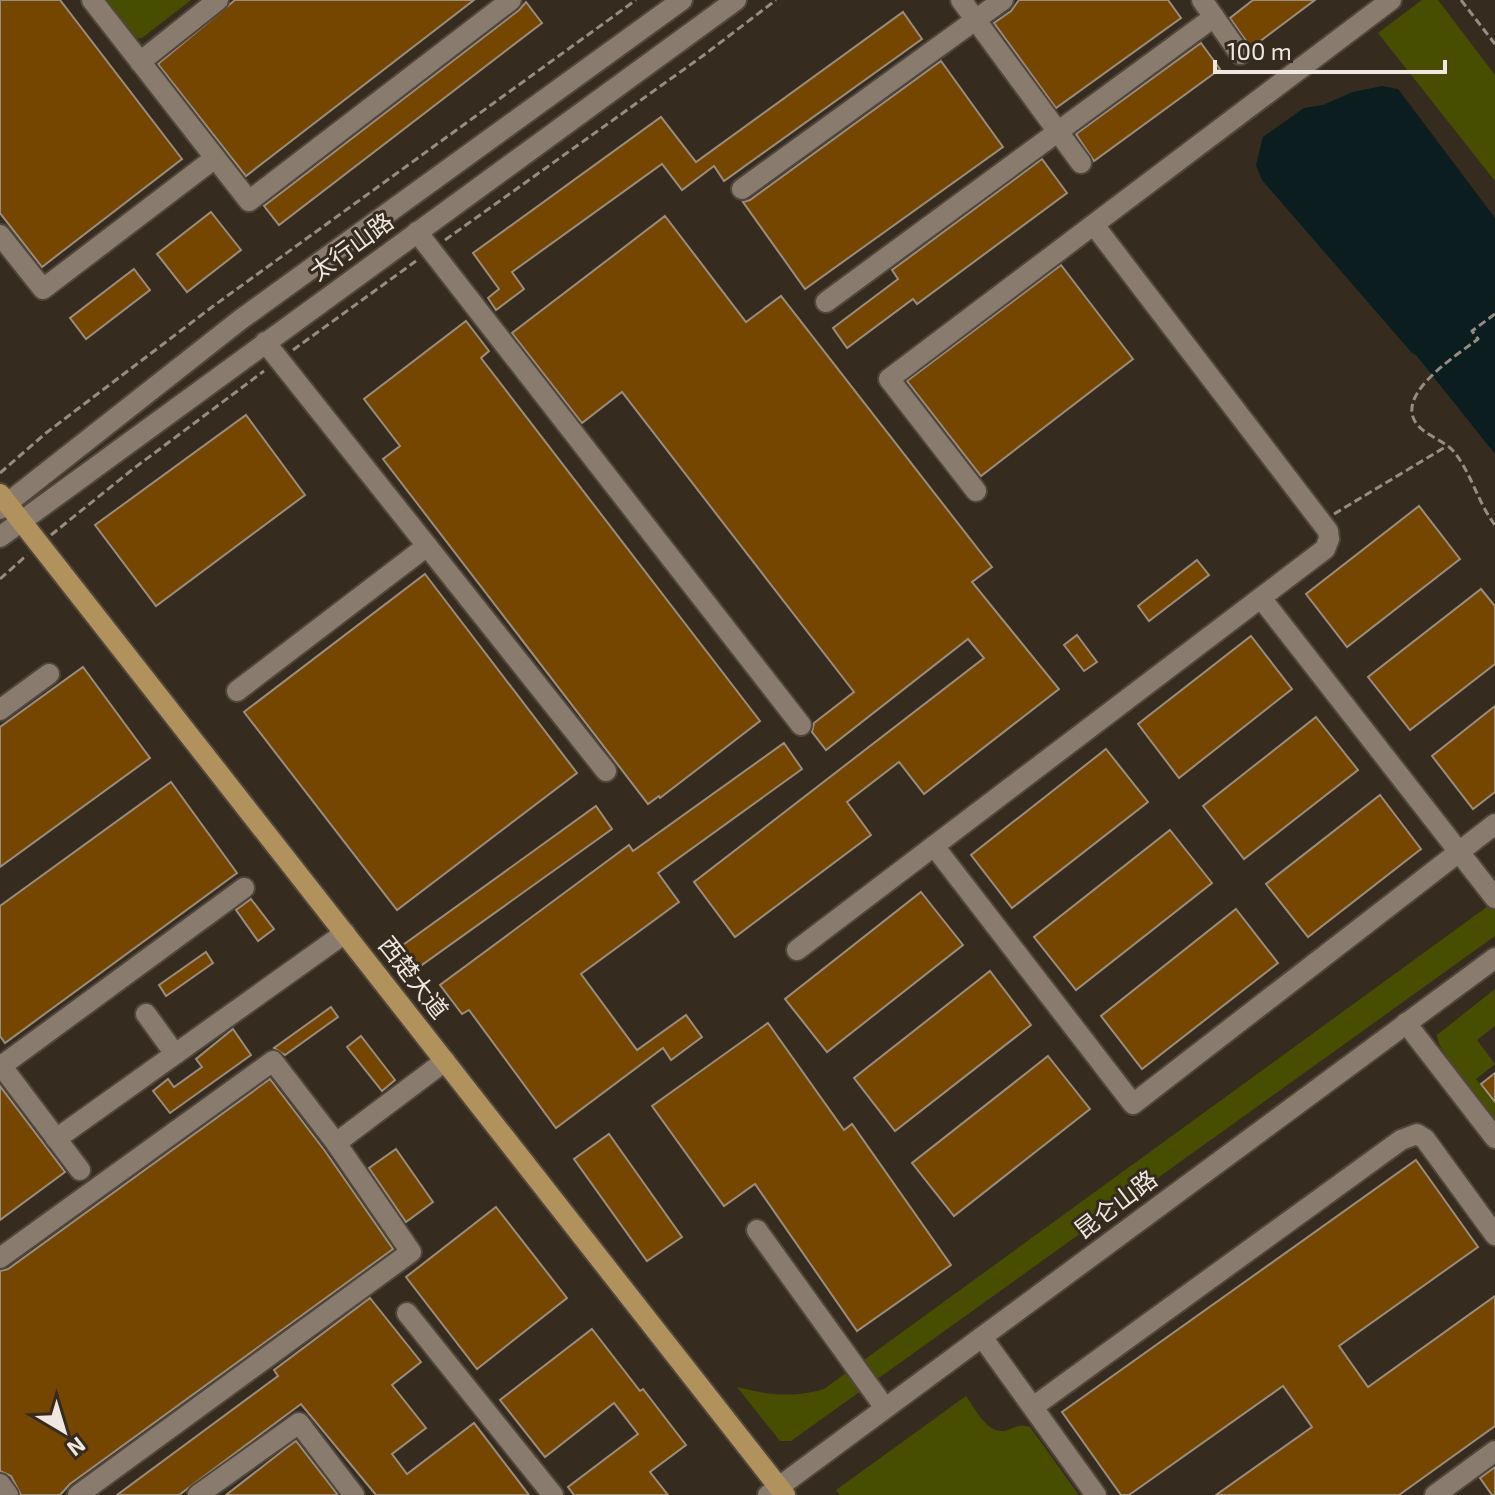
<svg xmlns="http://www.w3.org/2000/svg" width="1495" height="1495" font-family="'Exo 2','Noto Sans SC',sans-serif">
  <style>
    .green { fill: #484e01 }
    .water { fill: #0b1d1e }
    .building { fill: #754600; stroke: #9a8c7e; stroke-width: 2 }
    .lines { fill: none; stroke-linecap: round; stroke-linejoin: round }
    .minor-casing { stroke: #50463c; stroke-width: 24 }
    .major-casing { stroke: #50463c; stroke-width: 24 }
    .path { stroke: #958c82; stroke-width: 3; stroke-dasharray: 8 4; stroke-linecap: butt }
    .minor { stroke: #897c6e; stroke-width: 20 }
    .major { stroke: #b2925c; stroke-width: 20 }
    .labels { text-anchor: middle; stroke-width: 6; stroke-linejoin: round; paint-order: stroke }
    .street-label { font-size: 24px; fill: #efe7e0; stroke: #362b1f }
  </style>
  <rect width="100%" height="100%" fill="#362b1f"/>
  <!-- green -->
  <g class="green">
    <path d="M103,0H191L142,38L133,39Z"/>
    <path d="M1422,0H1438L1495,75V181L1378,33Z"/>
    <path d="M1495,901V936L791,1441H780L737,1387C768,1395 794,1398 824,1389Z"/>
    <path d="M1495,989V1026L1477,1040L1495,1064L1476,1079L1495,1104V1121C1482,1104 1437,1052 1437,1035Z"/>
    <path d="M966,1396C975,1408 986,1433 1004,1431C1015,1429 1018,1423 1030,1427L1079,1495H840L836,1490Z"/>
  </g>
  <!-- water -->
  <path class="water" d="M1382,86L1398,89L1495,218V454L1416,355L1412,353L1262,180L1256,165L1263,137L1304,108L1323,105L1353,92Z"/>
  <!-- building -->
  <g class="building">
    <path d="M0,0H60L182,159L42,267L0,213Z"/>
    <path d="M235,0H474L246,176L158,64Z"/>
    <path d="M1019,0H1168L1181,18L1056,108L994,23L1011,11Z"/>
    <path d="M1253,0H1315L1251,48L1230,18Z"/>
    <path d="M526,2L542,23L279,225L264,206L519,10Z"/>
    <path d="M903,12L922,39L724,181L714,166L682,190L662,164L512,272L524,289L496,310L488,298L499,289L473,253L661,117L696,162Z"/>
    <path d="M1201,43L1220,69L1094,161L1076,134Z"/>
    <path d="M941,61L1003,147L805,289L743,202L750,200Z"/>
    <path d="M1042,159L1067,193L917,304L913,299L847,348L833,328L898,279L892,270Z"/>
    <path d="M211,212L241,250L187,292L157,254Z"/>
    <path d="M665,216L746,322L781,296L992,567L972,582L1059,689L924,794L899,762L847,802L871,835L735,937L694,882L984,658L968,639L826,750L812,732L814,723L854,692L622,392L582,423L512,333Z"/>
    <path d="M1061,265L1133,359L981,476L907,381Z"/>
    <path d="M134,269L150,290L86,339L70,318Z"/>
    <path d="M466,321L489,351L481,358L760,721L660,798L659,796L648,804L383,459L400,446L364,399Z"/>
    <path d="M246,415L305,495L156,606L95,525Z"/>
    <path d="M1419,506L1460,559L1347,647L1306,594Z"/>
    <path d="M1197,560L1209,575L1149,621L1138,606Z"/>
    <path d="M425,574L577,773L397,910L244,712Z"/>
    <path d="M1481,589L1495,606V664L1410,730L1368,677Z"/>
    <path d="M1077,635L1097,662L1084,671L1064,645Z"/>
    <path d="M1251,636L1292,689L1179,778L1138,724Z"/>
    <path d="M83,667L150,758L0,867V727Z"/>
    <path d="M1495,706V792L1473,809L1432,756Z"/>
    <path d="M1316,717L1358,770L1244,859L1203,806Z"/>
    <path d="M784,743L802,769L658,873L679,902L581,974L637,1050L686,1015L702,1037L671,1060L663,1048L556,1128L469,1010L462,1014L440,985L629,845L633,851Z"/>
    <path d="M1106,749L1148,802L1012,908L971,855Z"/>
    <path d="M171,782L237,873L5,1043L0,1036V906Z"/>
    <path d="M1380,795L1421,849L1308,937L1266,884Z"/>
    <path d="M596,806L612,829L412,972L396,950Z"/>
    <path d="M1170,830L1212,883L1076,990L1034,937Z"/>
    <path d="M921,892L963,945L827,1052L785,999Z"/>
    <path d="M251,899L274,929L258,941L236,910Z"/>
    <path d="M1236,909L1278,963L1142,1069L1101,1016Z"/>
    <path d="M206,952L213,963L166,996L159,985Z"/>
    <path d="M990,971L1031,1025L895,1131L854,1078Z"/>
    <path d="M331,1007L338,1017L285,1055L274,1048Z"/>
    <path d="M768,1023L844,1130L852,1124L951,1265L857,1331L755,1184L724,1206L652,1106Z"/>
    <path d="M233,1029L251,1055L170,1113L153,1091L168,1079L174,1087L202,1067L196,1059Z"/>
    <path d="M361,1036L395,1080L382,1091L347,1047Z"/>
    <path d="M1048,1056L1090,1109L954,1216L912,1163Z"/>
    <path d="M1495,1073V1102L1481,1084Z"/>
    <path d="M270,1079L325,1151L393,1249L70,1484L60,1495H21L11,1476L0,1471V1271L8,1269Z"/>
    <path d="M0,1086L65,1172L0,1220Z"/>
    <path d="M609,1134L682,1237L647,1261L574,1159Z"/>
    <path d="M396,1149L433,1202L406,1222L369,1168Z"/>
    <path d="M1416,1160L1478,1247L1339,1346L1368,1387L1495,1296V1426L1399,1495H1216L1312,1427L1283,1386L1129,1495H1121L1062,1412Z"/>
    <path d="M496,1207L567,1298L477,1369L406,1277Z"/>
    <path d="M370,1298L421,1362L392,1385L426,1428L392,1454L407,1474L474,1423L529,1495H376L301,1404L179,1495H117L278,1376L274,1370Z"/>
    <path d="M592,1329L640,1391L643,1389L686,1445L650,1472L668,1495H574L568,1487L638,1434L614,1403L545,1457L500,1400Z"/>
    <path d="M296,1441L338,1495H226L285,1449Z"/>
    <path d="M1495,1467V1495H1492L1480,1478Z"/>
  </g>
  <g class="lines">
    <!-- minor casing -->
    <g class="minor-casing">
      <g id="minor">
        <path d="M92,0L249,201L511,0"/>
        <path d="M961,0L1081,163"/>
        <path d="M1202,0L1240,54"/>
        <path d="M140,62L218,0"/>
        <path d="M742,189L1003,0"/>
        <path d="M417,232L801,725"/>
        <path d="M0,235L43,289L215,158"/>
        <path d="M826,302L1214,17"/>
        <path d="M265,342L606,771"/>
        <path d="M976,491L889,379L1391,0"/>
        <path d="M0,509L240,320L682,0"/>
        <path d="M0,537L736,0"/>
        <path d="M1261,598L1495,898"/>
        <path d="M237,691L427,546"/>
        <path d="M0,710L49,674"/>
        <path d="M934,846L1133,1104L1495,824"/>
        <path d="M797,950L1325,549L1329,539L1328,531L1094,225"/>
        <path d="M146,1014L175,1054"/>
        <path d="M1406,1023L1495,1138"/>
        <path d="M0,1064L80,1170"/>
        <path d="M0,1067L244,888"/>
        <path d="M56,1139L345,933"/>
        <path d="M336,1143L445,1061"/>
        <path d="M757,1230L885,1408"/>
        <path d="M0,1258L273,1061L336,1143L411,1252L78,1495"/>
        <path d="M407,1313L553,1495"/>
        <path d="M982,1337L1096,1495"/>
        <path d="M1033,1407L1401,1140L1417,1134L1425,1139L1495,1235"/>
        <path d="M0,1484L8,1495"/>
        <path d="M198,1495L299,1423L354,1495"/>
        <path d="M768,1495L1495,958"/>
        <path d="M1435,1495L1495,1451"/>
      </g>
    </g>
    <!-- major casing -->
    <g class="major-casing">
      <path id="major" d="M0,494L785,1495"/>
    </g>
    <!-- path -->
    <g class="path">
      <path d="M1461,0L1495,44"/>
      <path d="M445,240L704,55L776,0"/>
      <path d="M1495,314L1472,331L1478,339C1459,354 1395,393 1416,423C1425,436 1445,440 1455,453C1472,475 1478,503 1495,525"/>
      <path d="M293,350L416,261"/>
      <path d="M0,473L46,433L212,307L636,0"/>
      <path d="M1334,514L1447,446"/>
      <path d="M51,535L133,469L264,371"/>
      <path d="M0,579L27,555"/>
    </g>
    <!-- minor -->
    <use href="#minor" class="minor"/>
    <!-- major -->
    <use href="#major" class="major"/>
  </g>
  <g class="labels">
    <!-- street labels -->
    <g class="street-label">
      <text transform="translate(352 247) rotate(-36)" y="8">太行山路</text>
      <text transform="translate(413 978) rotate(52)" y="8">西楚大道</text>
      <text transform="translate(1116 1205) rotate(-37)" y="8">昆仑山路</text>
    </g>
  </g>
  <!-- north arrow -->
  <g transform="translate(64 1431) rotate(142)" stroke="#362b1f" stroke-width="6" paint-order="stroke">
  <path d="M0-6L14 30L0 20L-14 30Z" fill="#efe7e0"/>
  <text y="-12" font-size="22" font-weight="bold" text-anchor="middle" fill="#efe7e0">N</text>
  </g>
  <!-- scale -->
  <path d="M1215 60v12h230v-12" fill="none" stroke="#efe7e0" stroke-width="4"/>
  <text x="1227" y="60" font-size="24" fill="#efe7e0" stroke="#362b1f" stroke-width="6" paint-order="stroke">100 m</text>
</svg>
